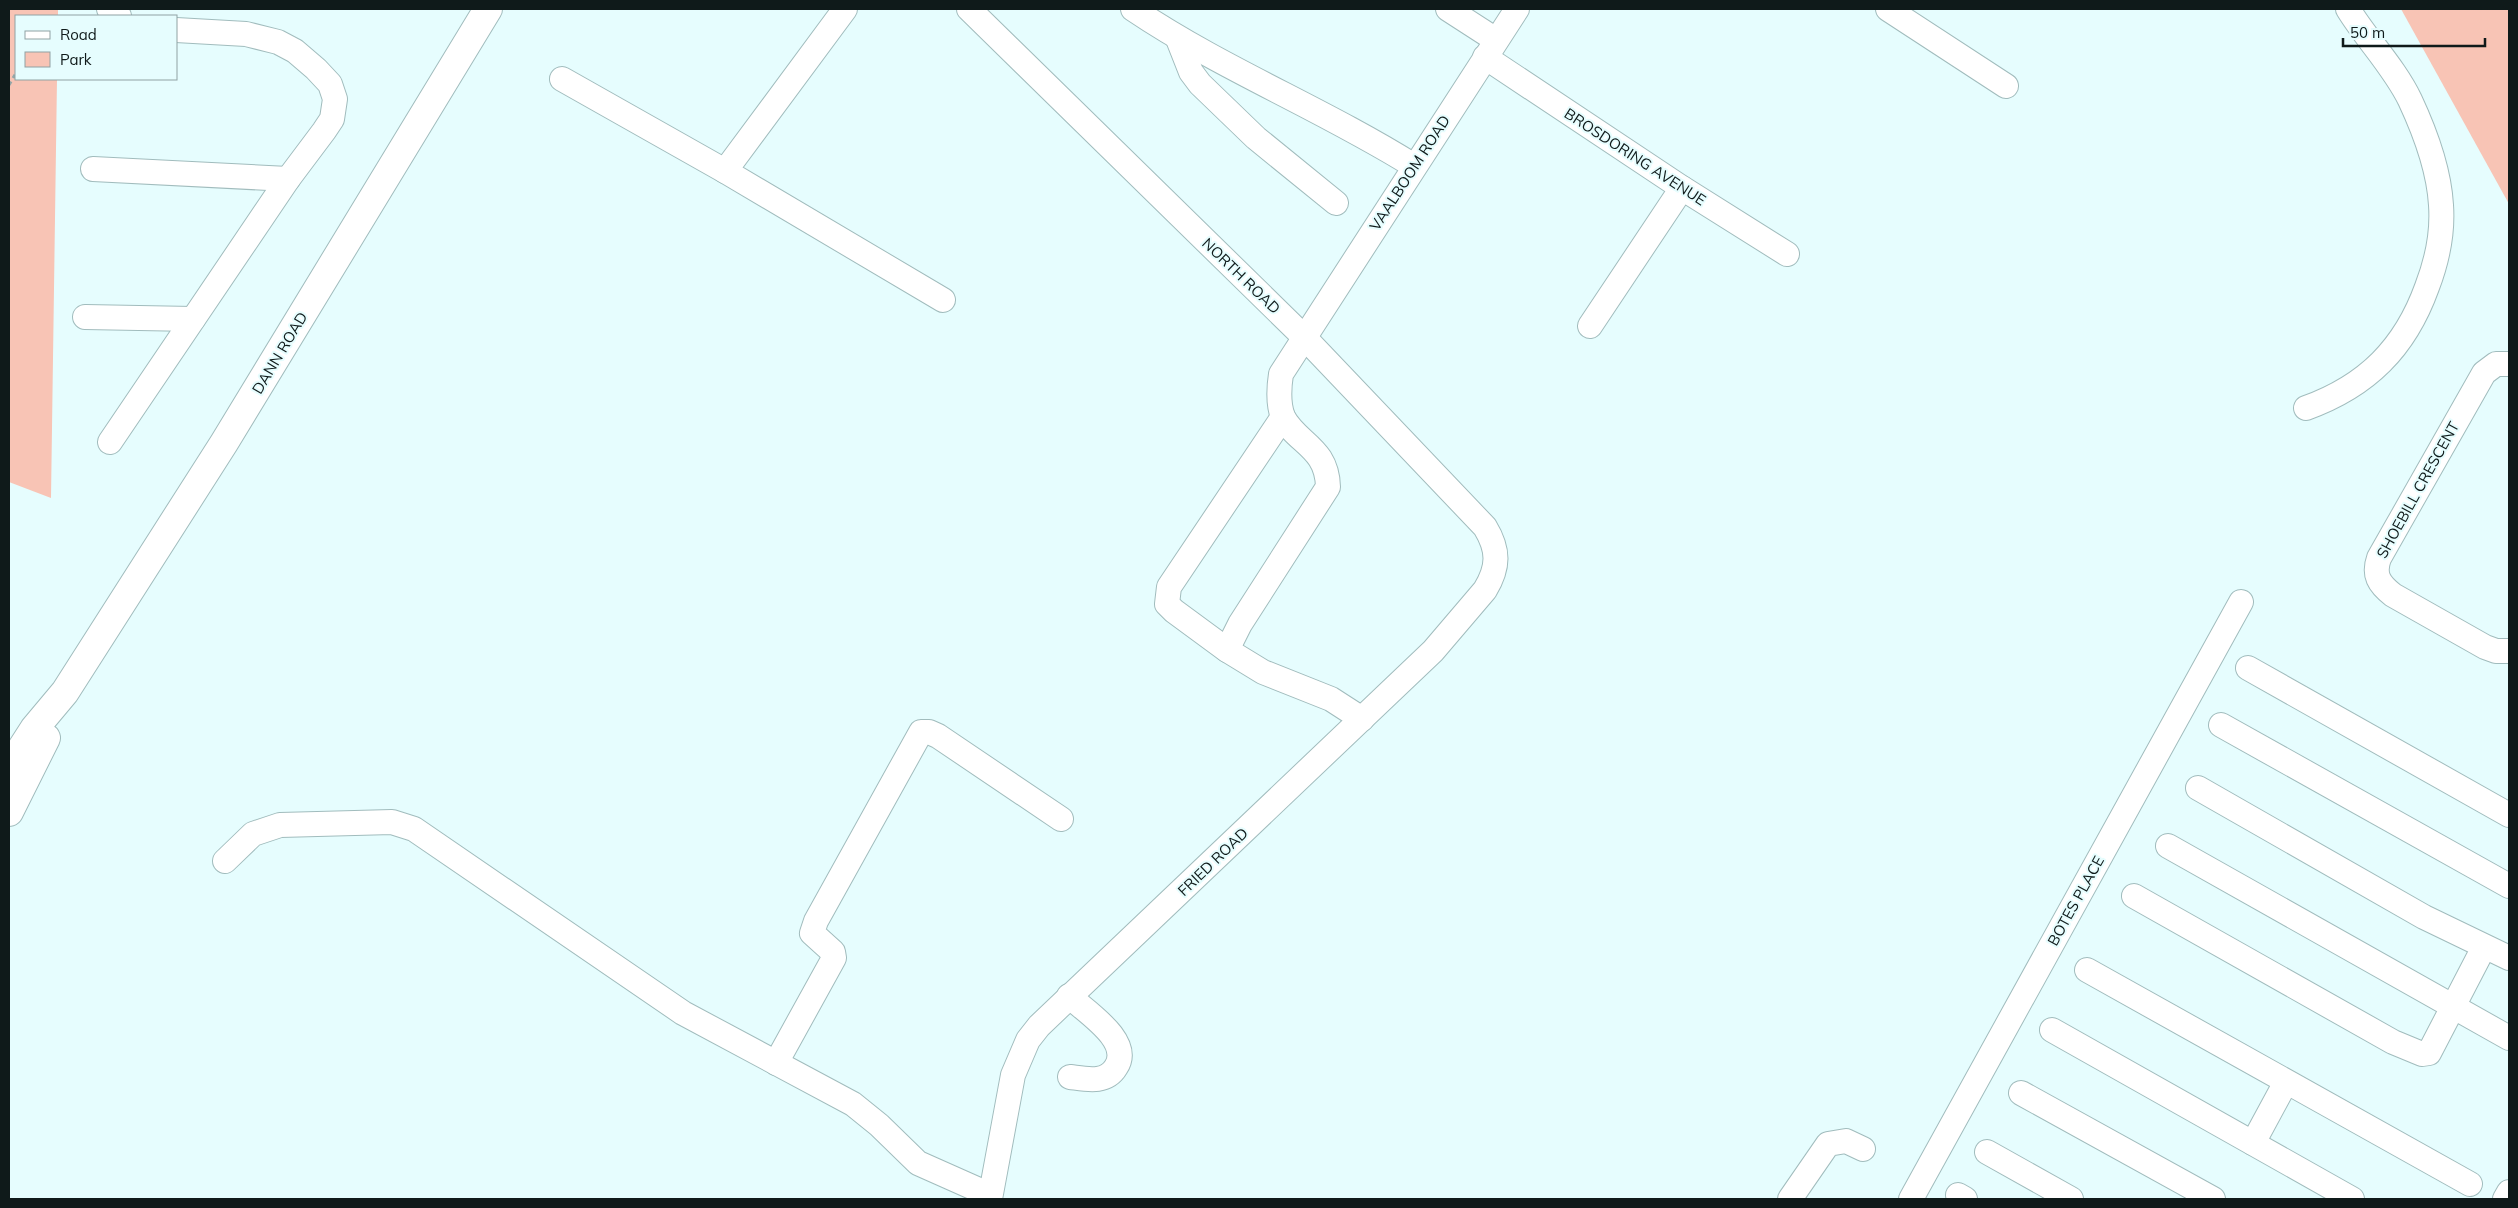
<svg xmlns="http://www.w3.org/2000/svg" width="2518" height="1208" font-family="Mulish,sans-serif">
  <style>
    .green { fill: #f8c4b5 }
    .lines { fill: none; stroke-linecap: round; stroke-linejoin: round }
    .minor-casing { stroke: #a1bcbd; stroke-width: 26 }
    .major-casing { stroke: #a1bcbd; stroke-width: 30 }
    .path { stroke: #94a6a7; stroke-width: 3; stroke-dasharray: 4 4; stroke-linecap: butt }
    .minor { stroke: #fff; stroke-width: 24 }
    .major { stroke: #fff; stroke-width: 28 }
    .labels { text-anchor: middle; stroke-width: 4; stroke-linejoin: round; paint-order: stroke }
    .street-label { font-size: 15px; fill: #0f1a1a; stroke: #e6fdfe }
  </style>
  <rect width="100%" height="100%" fill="#e6fdfe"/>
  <!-- green -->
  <g class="green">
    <path d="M9,9H58V16H16V79H57L51,498L9,482Z"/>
    <path d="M2401,9H2509V204Z"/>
  </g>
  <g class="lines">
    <!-- minor casing -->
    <g class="minor-casing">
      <g id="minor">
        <path d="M109,9L119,16"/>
        <path d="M969,9L1304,337L1485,527C1499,550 1499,567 1485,590L1433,651L1039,1026L1028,1040L1013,1075L990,1199"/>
        <path d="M1133,9C1222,69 1323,109 1414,166"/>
        <path d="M1448,9L1496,40"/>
        <path d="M1888,9L2006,86"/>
        <path d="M1178,39L1191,72L1200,84L1256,138L1336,203"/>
        <path d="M1485,57L1682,188L1787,254"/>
        <path d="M562,79L725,171L943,300"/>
        <path d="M93,169L288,179"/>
        <path d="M725,171L845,9"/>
        <path d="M85,317L193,319"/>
        <path d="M1590,326L1682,188"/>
        <path d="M2509,364H2496L2484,373L2379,558C2373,575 2379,584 2393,595L2485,647L2496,651H2509"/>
        <path d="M2306,408C2367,386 2405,348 2427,287C2437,261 2443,233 2441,205C2439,170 2425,132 2410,100C2394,67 2367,40 2348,9"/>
        <path d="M110,442L288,179L324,131L332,119L335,99L330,84L316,69L295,51L278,42L246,34L176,30"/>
        <path d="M1227,650L1174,611L1167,604L1169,587L1283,417"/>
        <path d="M2248,668L2509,815"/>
        <path d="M1362,719L1331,699L1263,672L1227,650L1240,624L1328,487C1327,447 1297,444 1283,417C1278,404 1279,387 1281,374L1517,9"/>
        <path d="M2221,725L2509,886"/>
        <path d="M2198,788L2424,917L2509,958"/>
        <path d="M2168,846L2509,1038"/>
        <path d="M225,861L253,834L280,825L392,822L414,829L683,1013L853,1104L879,1125L918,1163L990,1195"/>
        <path d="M2134,896L2393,1042L2422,1054L2429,1053L2484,947"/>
        <path d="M2087,970L2470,1184"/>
        <path d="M1069,996C1086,1012 1133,1041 1116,1067C1106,1084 1086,1079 1070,1077"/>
        <path d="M2052,1030L2352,1199"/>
        <path d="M776,1063L834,958L833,952L812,933L816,921L921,732H929L938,736L1061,819"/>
        <path d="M2021,1093L2213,1199"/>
        <path d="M2253,1143L2286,1082"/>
        <path d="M1987,1152L2071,1199"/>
        <path d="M1958,1195L1965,1199"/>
        <path d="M1790,1199L1828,1144L1846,1141L1863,1149"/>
        <path d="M1911,1199L2241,602"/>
        <path d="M2505,1199L2509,1192"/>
      </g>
    </g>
    <!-- major casing -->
    <g class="major-casing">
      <g id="major">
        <path d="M9,768L34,729L65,692L224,443L488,9"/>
        <path d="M9,812L46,738"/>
      </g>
    </g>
    <!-- path -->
    <path class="path" d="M9,85L16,73"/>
    <!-- minor -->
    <use href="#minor" class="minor"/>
    <!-- major -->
    <use href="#major" class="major"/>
  </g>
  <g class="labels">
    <!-- street labels -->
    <g class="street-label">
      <text transform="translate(1635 157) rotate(33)" y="5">BROSDORING AVENUE</text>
      <text transform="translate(1410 173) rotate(-57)" y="5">VAALBOOM ROAD</text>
      <text transform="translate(1241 276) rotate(44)" y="5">NORTH ROAD</text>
      <text transform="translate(280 353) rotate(-59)" y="5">DANN ROAD</text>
      <text transform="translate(2418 490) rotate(-61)" y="5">SHOEBILL CRESCENT</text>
      <text transform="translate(1213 862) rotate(-44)" y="5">FRIED ROAD</text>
      <text transform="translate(2076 901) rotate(-61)" y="5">BOTES PLACE</text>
    </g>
  </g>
  <!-- border -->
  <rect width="2518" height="1208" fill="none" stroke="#0f1a1a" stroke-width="20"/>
  <!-- legend -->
  <rect x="15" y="15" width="162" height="65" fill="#e6fdfe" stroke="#90a2a3"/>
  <rect x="25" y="31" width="25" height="8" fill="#ffffff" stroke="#90a2a3"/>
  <text x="60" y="40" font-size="15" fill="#0f1a1a">Road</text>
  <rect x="25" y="52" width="25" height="15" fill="#f8c4b5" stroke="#90a2a3"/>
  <text x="60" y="65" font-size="15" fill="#0f1a1a">Park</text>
  <!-- scale -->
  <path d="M2343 38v8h142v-8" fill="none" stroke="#0f1a1a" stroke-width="2.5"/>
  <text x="2350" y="38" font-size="15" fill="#0f1a1a" stroke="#e6fdfe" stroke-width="4" paint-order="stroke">50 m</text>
</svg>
